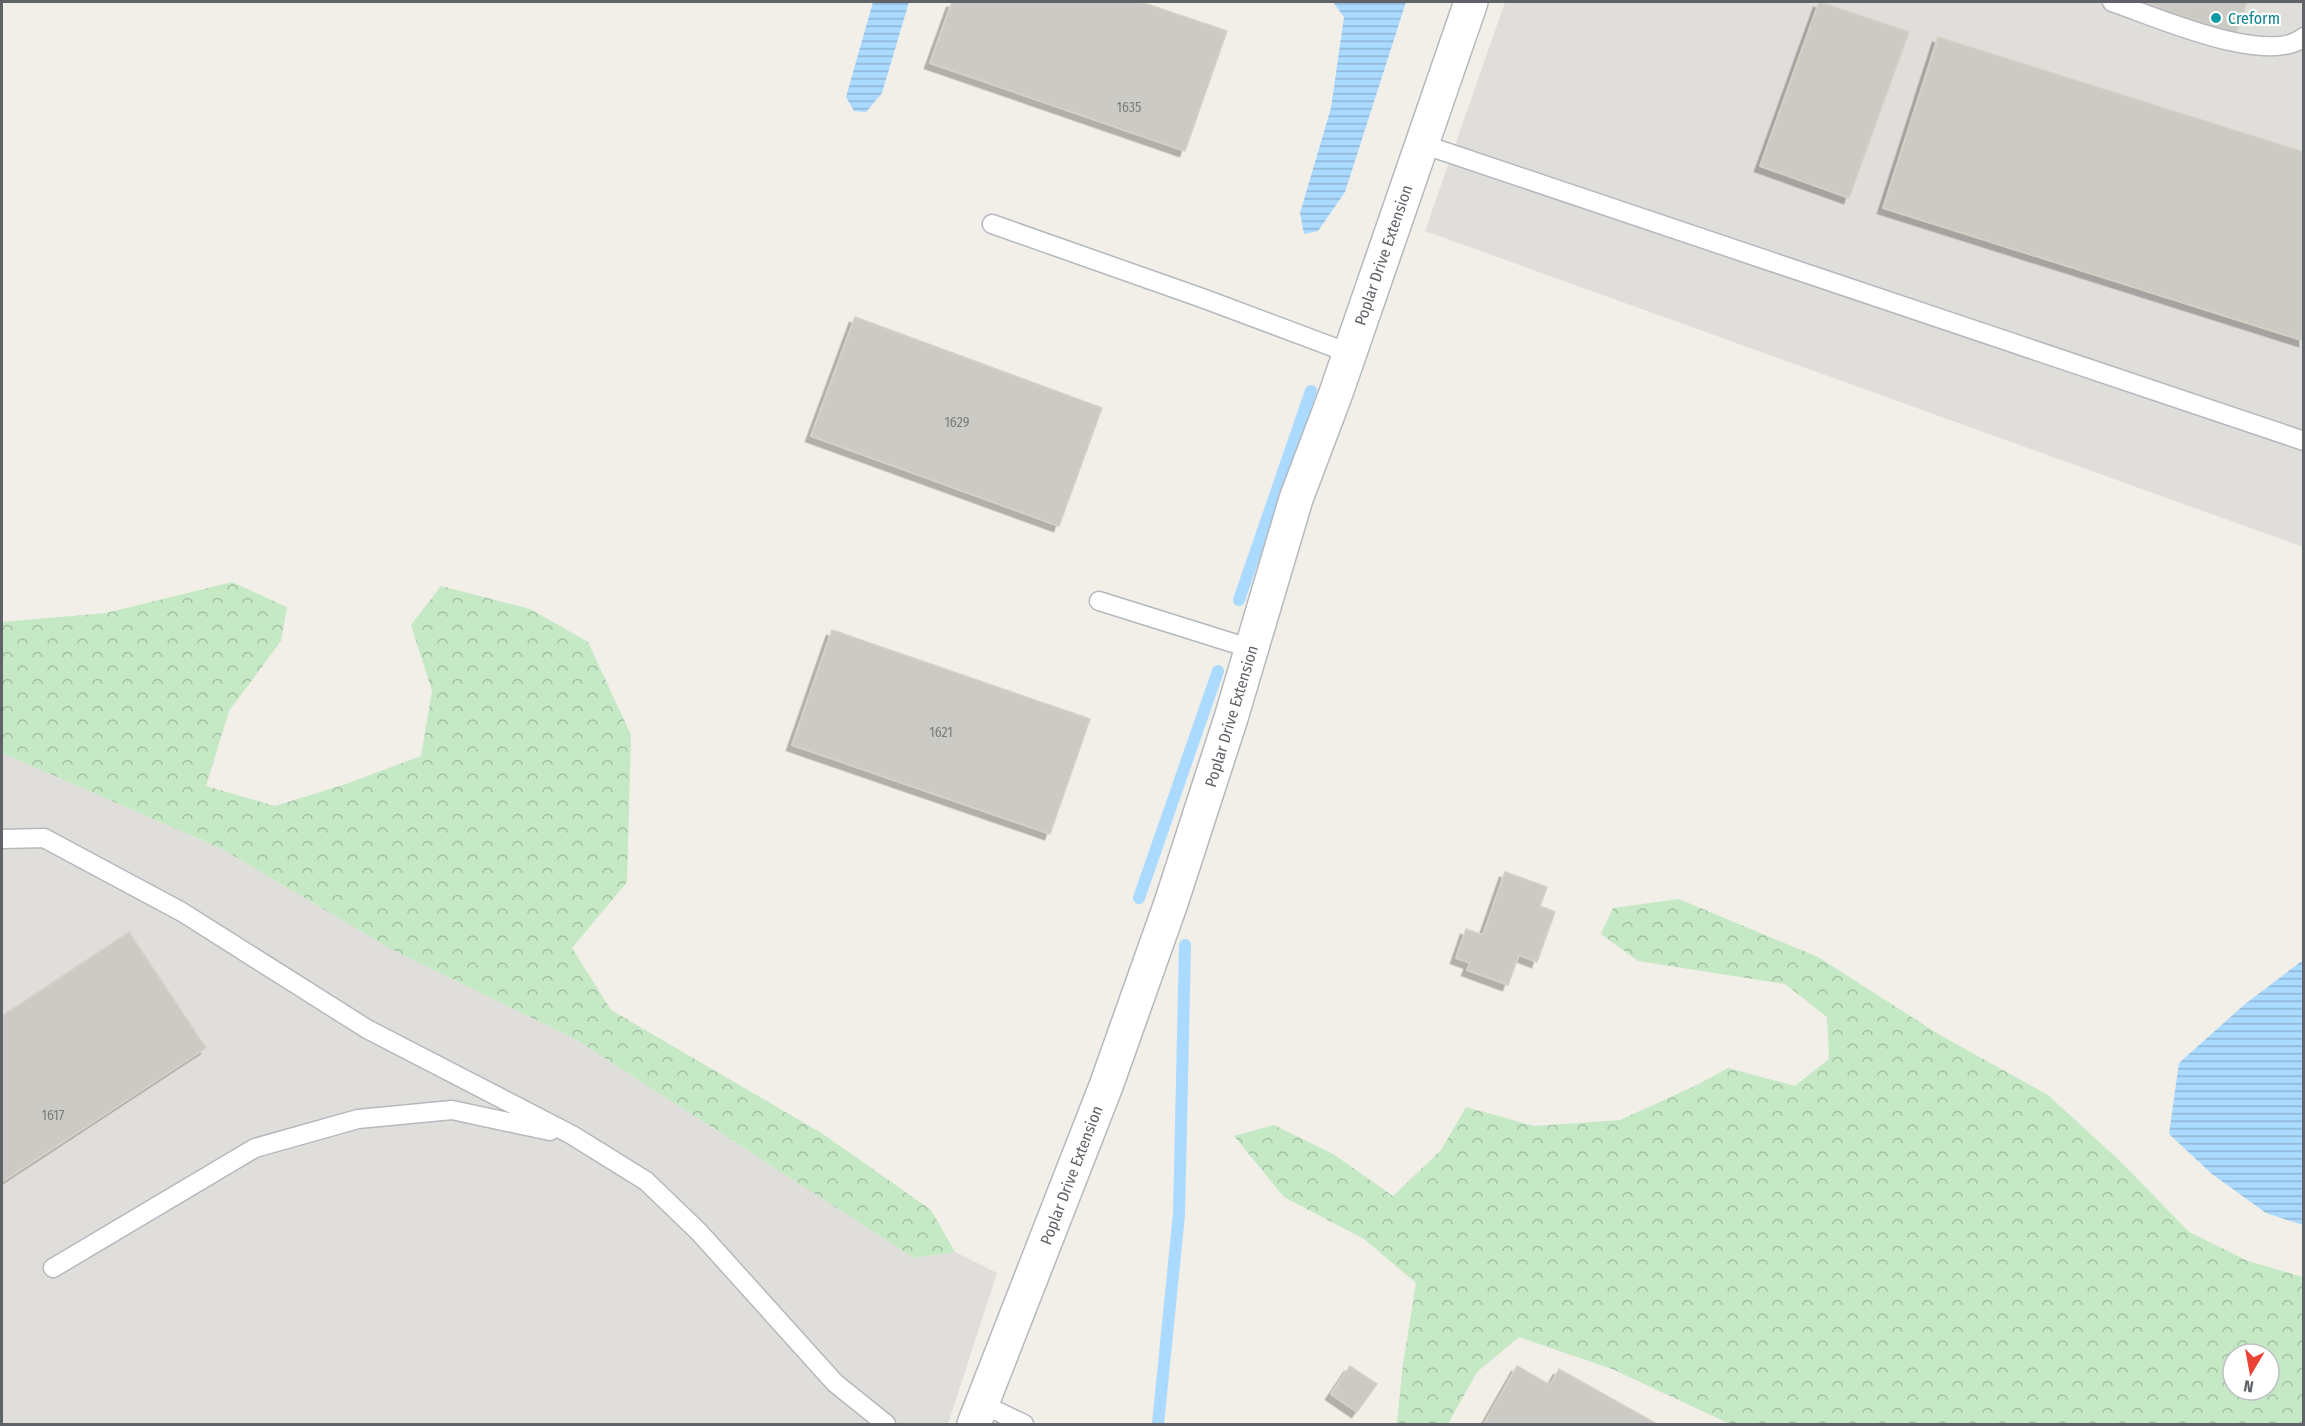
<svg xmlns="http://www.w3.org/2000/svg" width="2305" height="1426" font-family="'Fira Sans Condensed',sans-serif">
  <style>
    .industrial { fill: #e0deda }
    .forest { fill: url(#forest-crowns); fill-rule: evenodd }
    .water { fill: url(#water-rules) }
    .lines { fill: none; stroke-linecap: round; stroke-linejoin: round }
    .stream { stroke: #aadaff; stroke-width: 12 }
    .building { fill: #cccac5; stroke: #d6d1c6; stroke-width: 1.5; filter: url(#shadow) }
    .service-casing { stroke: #b5b8bc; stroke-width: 21 }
    .tertiary-casing { stroke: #b5b8bc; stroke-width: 36 }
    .service { stroke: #fff; stroke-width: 18 }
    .tertiary { stroke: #fff; stroke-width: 33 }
    .culture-dot { fill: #0f9aa8; stroke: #fff; stroke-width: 2 }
    .labels { text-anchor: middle; stroke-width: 4.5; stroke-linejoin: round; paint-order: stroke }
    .number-label { font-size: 14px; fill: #7a7d7f }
    .culture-label { font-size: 16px; fill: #0d838f; stroke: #fff; text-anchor: start }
    .street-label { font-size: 16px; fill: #5f6368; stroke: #fff }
  </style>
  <defs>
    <pattern id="forest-crowns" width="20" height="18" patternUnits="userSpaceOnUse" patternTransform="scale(1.5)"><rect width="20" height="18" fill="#c5e8c5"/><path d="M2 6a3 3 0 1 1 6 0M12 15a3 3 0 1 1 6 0" fill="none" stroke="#a3c0a4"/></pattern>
    <pattern id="water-rules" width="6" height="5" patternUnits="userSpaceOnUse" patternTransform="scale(1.5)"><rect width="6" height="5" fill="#aadaff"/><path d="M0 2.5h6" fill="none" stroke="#8eb4d2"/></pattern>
    <filter id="shadow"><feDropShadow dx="-5.5" dy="5.5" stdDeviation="0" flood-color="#0004"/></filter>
  </defs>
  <rect width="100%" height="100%" fill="#f1efe8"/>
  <!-- industrial -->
  <g class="industrial">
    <path d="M1505,2H2303V547L1425,231Z"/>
    <path d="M2,753L222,849L391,949L575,1039L914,1258L955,1252L997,1273L948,1424H2Z"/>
  </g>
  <!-- forest -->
  <g class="forest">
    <path d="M232,582L287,607L281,641L229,711L206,786L275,806L346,784L421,756L432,691L411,625L441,586L530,609L588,642L631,735L627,882L572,948L611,1010L823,1134L931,1210L955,1252L914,1258L575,1039L391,949L222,849L2,753V622L106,613Z"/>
    <path d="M1679,899L1818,957L1940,1035L2048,1095L2121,1162L2189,1232L2248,1261L2303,1277V1424H1730L1612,1369L1519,1337L1477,1372L1448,1424H1397L1402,1371L1416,1283L1364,1239L1284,1197L1234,1136L1274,1125L1333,1154L1393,1196L1441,1150L1466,1107L1534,1126L1620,1120L1697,1085L1728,1068L1795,1086L1829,1059L1827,1017L1785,984L1638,961L1601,934L1613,908ZM2233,1354H2269V1390H2233Z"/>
  </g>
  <!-- water -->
  <g class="water">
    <path d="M873,2H909L882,93L866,112L854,111L846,97Z"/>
    <path d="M1333,2H1406L1345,192L1318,231L1304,234L1300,213L1331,108L1344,17Z"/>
    <path d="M2303,960V1225L2266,1213L2212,1174L2169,1134L2179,1063L2245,1004Z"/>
  </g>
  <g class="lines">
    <!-- stream -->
    <g class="stream">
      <path d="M1239,600L1311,391"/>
      <path d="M1139,898L1218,671"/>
      <path d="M1158,1424L1179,1214L1185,945"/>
    </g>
  </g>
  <!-- building -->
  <g class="building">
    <path d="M952,2H1141L1227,31L1185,151L930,63Z"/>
    <path d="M1819,2L1909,32L1849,198L1760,166Z"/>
    <path d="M2145,2H2247L2236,34Z"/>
    <path d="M1938,37L2304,152V341L1883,208Z"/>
    <path d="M855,317L1102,408L1059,526L811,436Z"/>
    <path d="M832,630L1090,719L1050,834L792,745Z"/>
    <path d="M1505,872L1547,887L1540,906L1555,912L1537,962L1519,955L1508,985L1467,970L1470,963L1456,958L1466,929L1483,935Z"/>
    <path d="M129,932L206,1048L2,1182V1016Z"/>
    <path d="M1350,1366L1377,1384L1357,1412L1331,1394Z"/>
    <path d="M1517,1366L1550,1385L1559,1369L1657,1424H1484Z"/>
  </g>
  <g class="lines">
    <!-- service casing -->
    <g class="service-casing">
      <g id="service">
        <path d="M2112,2C2154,16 2267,67 2304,37"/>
        <path d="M1422,144L2304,441"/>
        <path d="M992,224L1202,298L1349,353"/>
        <path d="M1099,601L1252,649"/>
        <path d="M2,839L44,838L182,912L367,1029L572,1135L646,1181L699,1232L835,1383L886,1424"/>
        <path d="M53,1268L255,1148L358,1119L452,1110L550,1131"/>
        <path d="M982,1404L1024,1424"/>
      </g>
    </g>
    <!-- tertiary casing -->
    <g class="tertiary-casing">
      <path id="tertiary" d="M974,1424L1106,1086L1171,903L1231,718L1296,499L1336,393L1471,2"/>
    </g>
    <!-- service -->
    <use href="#service" class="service"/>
    <!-- tertiary -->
    <use href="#tertiary" class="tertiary"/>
  </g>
  <!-- markers -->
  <circle class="culture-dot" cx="2216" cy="18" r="6"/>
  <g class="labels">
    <!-- number labels -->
    <g class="number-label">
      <text x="1129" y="112">1635</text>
      <text x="957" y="427">1629</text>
      <text x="941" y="737">1621</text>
      <text x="53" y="1120">1617</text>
    </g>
    <!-- culture labels -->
    <g class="culture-label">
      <text x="2228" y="24">Creform</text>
    </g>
    <!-- street labels -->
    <g class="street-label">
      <text transform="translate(1383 255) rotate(-71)" y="6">Poplar Drive Extension</text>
      <text transform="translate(1231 716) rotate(-73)" y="6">Poplar Drive Extension</text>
      <text transform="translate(1071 1175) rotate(-69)" y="6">Poplar Drive Extension</text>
    </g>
  </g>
  <!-- border -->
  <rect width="2305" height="1426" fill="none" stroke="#5f6368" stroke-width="6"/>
  <!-- north arrow -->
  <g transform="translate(2251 1372) rotate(190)"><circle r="28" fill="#ffffff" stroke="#bfc1c3" stroke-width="1.5"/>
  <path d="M0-4.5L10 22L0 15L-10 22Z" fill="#ea4335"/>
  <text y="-9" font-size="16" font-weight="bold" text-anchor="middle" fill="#5f6368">N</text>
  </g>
</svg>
